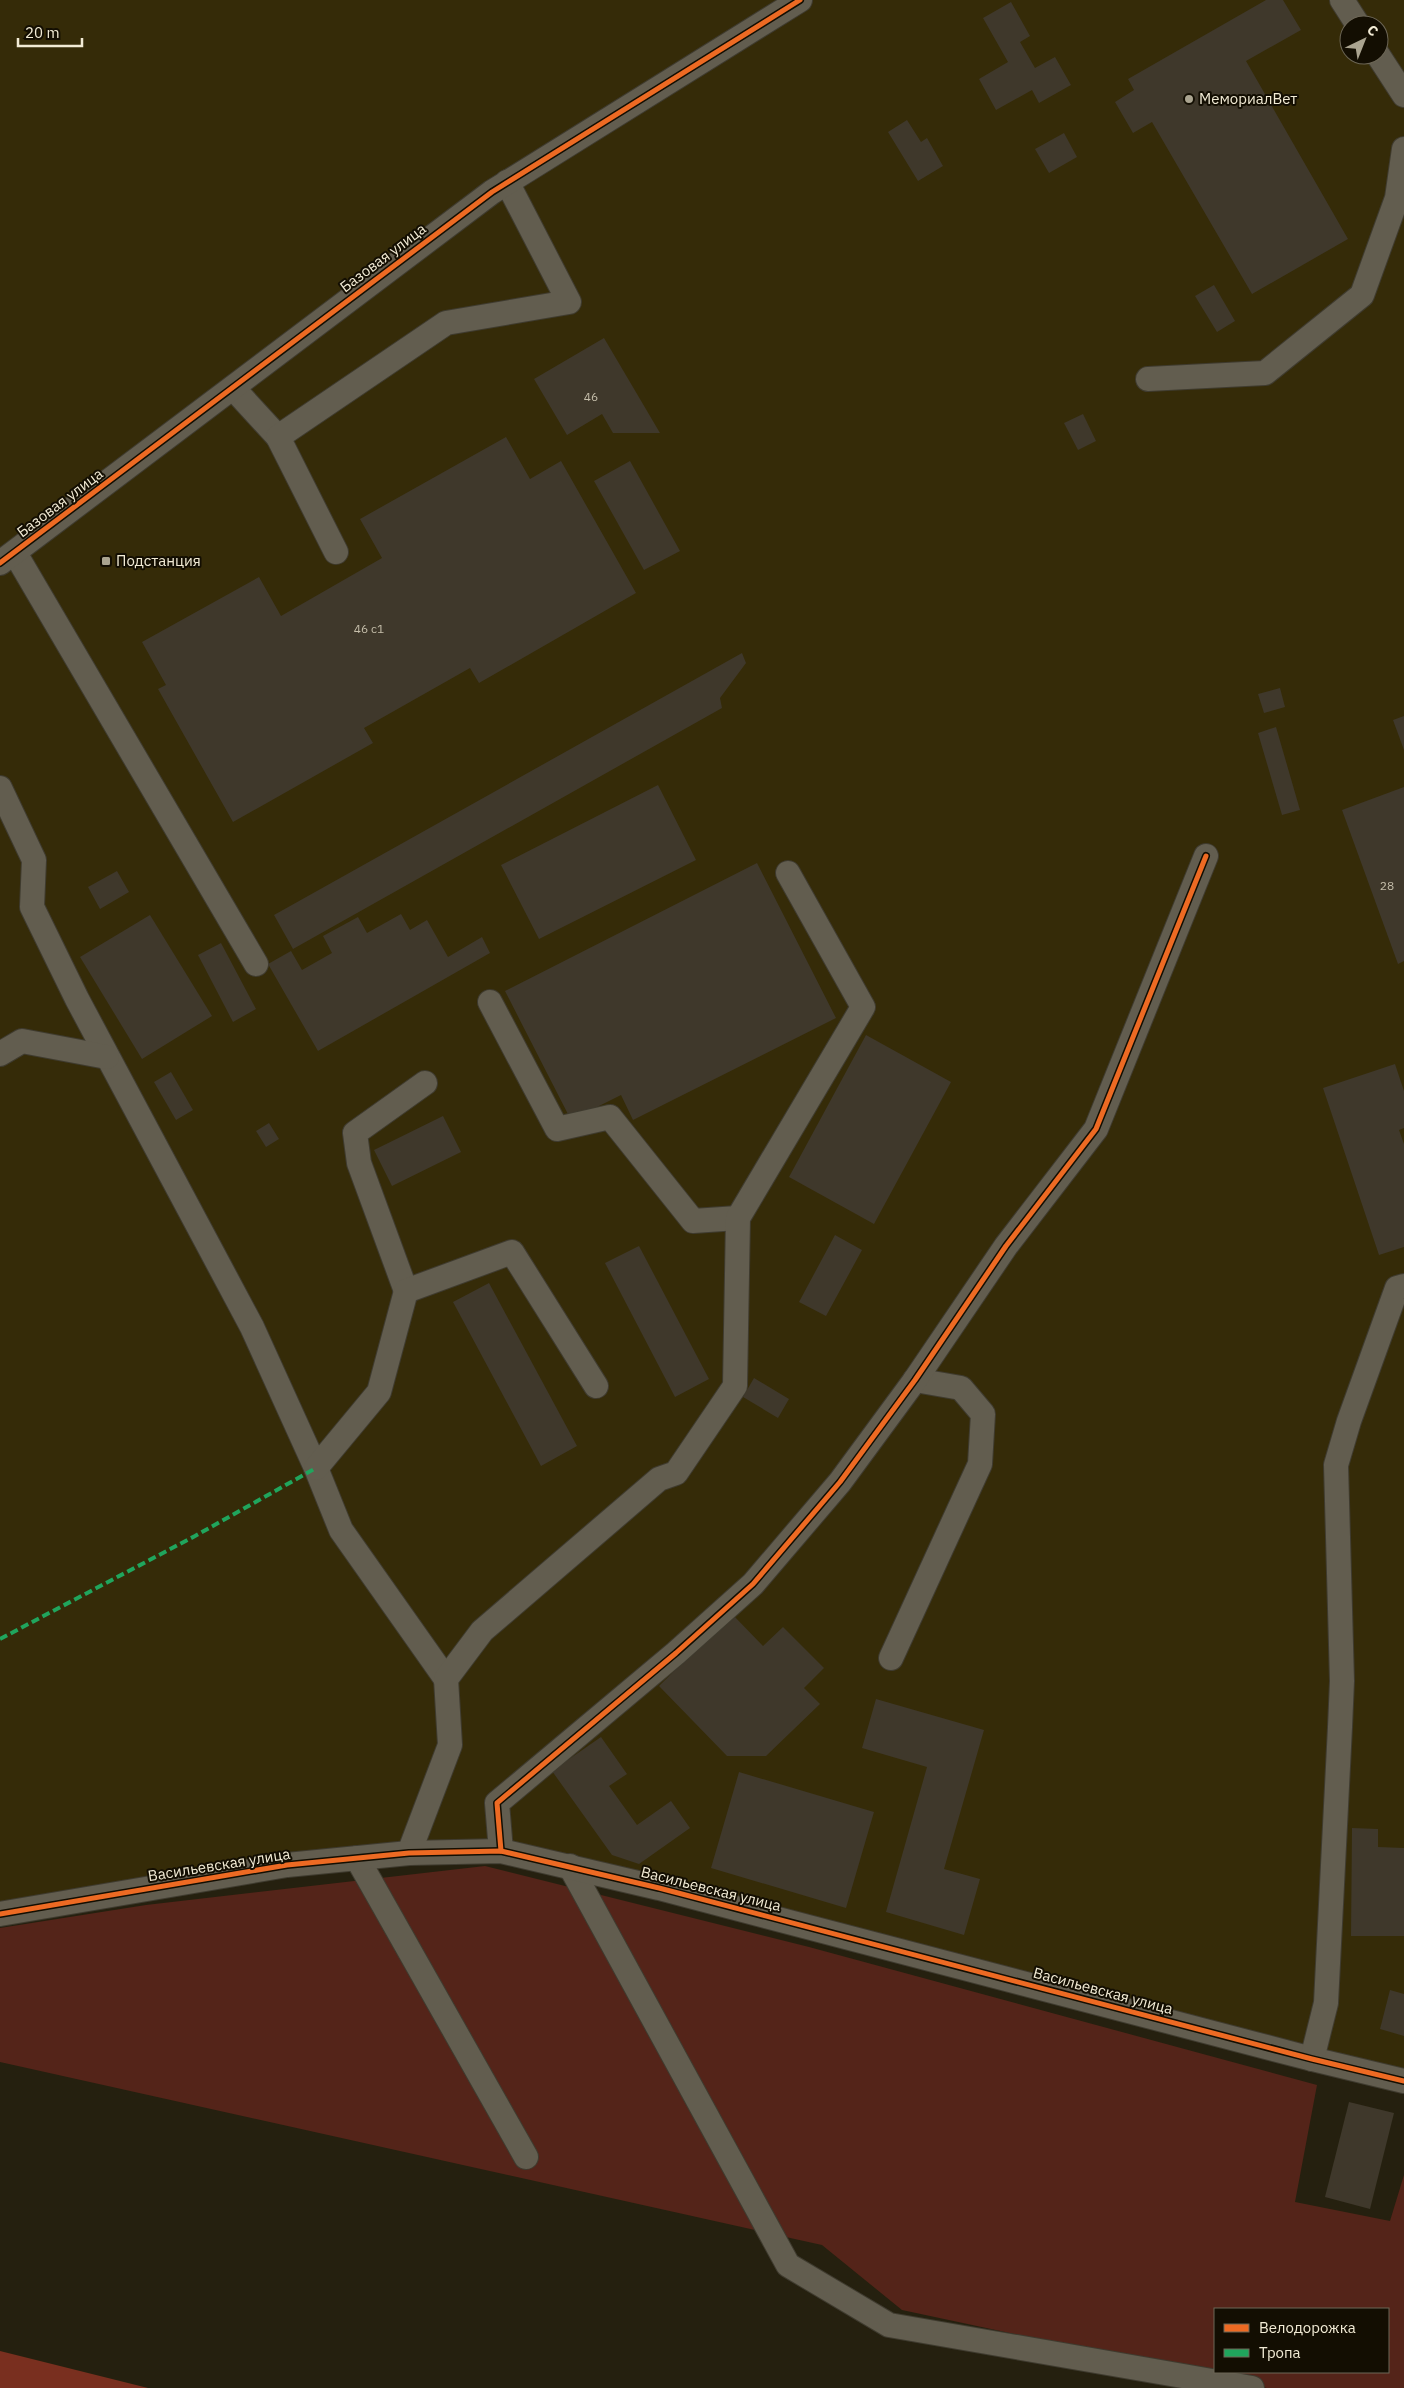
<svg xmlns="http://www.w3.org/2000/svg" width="1404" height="2388" font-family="'IBM Plex Sans',sans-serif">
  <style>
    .built { fill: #352b08; fill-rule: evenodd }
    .green { fill: #542419; fill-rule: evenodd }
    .forest { fill: #792f1f }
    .building { fill: #3f382b }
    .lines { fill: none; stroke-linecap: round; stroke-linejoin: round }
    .minor-casing { stroke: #3f3b2f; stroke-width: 26 }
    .minor { stroke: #625d4f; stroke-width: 24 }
    .quiet { stroke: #20a55d; stroke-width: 4; stroke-dasharray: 8 4; stroke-linecap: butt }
    .cycleway-casing { stroke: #130e02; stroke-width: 8 }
    .cycleway { stroke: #ed6a23; stroke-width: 5 }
    .poi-dot { fill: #aaa490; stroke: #130e02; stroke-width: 2 }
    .labels { text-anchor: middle; stroke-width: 4; stroke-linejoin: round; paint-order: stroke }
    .number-label { font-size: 12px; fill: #c5beaa }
    .poi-label { font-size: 15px; fill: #f2ebd5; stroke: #130e02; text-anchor: start }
    .street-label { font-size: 15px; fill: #f2ebd5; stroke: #130e02 }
  </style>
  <rect width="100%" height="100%" fill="#25200f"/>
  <!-- built -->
  <path class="built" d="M0,0H1404V2081L501,1851L398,1854L0,1915ZM1349,25H1379V55H1349Z"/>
  <!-- green -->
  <path class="green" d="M485,1866L809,1947L1317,2085L1295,2202L1390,2221L1404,2175V2388H1267L902,2310L822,2245L0,2062V1928L146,1905ZM1215,2309H1388V2372H1215Z"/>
  <!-- forest -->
  <path class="forest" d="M0,2351L148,2388H0Z"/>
  <!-- building -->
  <g class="building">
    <path d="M1266,0H1283L1301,30L1246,61L1348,239L1252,294L1152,122L1133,133L1115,102L1134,90L1128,79Z"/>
    <path d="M1011,2L1030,36L1020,42L1035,68L1055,57L1071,85L1039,103L1032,90L996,110L979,79L1008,62L983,18Z"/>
    <path d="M907,120L921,142L927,138L943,166L918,181L888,132Z"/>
    <path d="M1064,133L1077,157L1049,173L1035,149Z"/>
    <path d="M1214,285L1235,321L1217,332L1195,296Z"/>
    <path d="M604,338L660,433H613L602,414L567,435L534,379Z"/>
    <path d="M1083,414L1096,441L1078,450L1064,423Z"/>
    <path d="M506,437L530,479L561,461L636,593L479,683L470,668L364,728L373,743L233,822L158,689L166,685L142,642L259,577L281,616L382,558L360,519Z"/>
    <path d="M630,461L680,551L644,570L594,481Z"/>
    <path d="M742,653L746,663L720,698L722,708L293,949L274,915Z"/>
    <path d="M1280,688L1285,707L1264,713L1258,694Z"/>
    <path d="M1404,716V750L1393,720Z"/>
    <path d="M1276,727L1300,810L1282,815L1258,733Z"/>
    <path d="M658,785L696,860L539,939L501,865Z"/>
    <path d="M1404,787V961L1398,964L1342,810Z"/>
    <path d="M757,863L836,1018L633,1120L621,1095L571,1120L505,991Z"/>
    <path d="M117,871L129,892L100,909L88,887Z"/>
    <path d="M401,914L410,930L427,920L448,957L482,937L490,953L318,1051L268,964L291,951L302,970L332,953L323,936L358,917L367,933Z"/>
    <path d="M150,915L212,1016L142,1059L80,957Z"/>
    <path d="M221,943L256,1009L233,1022L198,955Z"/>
    <path d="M866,1035L951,1082L874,1224L789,1177Z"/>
    <path d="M1395,1064L1404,1091V1128L1399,1130L1404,1144V1247L1379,1255L1323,1088Z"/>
    <path d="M171,1072L193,1110L176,1120L154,1082Z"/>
    <path d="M443,1116L461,1152L392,1186L374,1150Z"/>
    <path d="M269,1123L279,1139L266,1147L256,1131Z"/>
    <path d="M835,1235L862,1250L826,1316L799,1302Z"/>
    <path d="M639,1246L709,1379L675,1397L605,1263Z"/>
    <path d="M489,1283L577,1446L541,1466L453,1302Z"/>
    <path d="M754,1378L789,1399L778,1418L743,1397Z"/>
    <path d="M732,1614L763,1646L783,1627L824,1668L804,1688L820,1704L766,1756H727L659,1686Z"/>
    <path d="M876,1699L984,1730L944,1869L980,1879L964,1935L886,1912L927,1767L862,1748Z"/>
    <path d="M601,1737L627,1774L609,1786L637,1825L671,1801L690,1828L639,1864L612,1855L552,1771Z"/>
    <path d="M739,1772L874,1812L846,1908L711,1868Z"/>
    <path d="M1352,1828L1378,1829V1847L1404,1848V1936H1351Z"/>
    <path d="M1390,1990L1404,1994V2036L1380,2029Z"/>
    <path d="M1349,2102L1394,2113L1370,2209L1325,2197Z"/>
  </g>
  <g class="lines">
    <!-- minor casing -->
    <g class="minor-casing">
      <g id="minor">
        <path d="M1342,0L1358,25"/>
        <path d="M1378,55L1404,95"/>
        <path d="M1148,379L1265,373L1362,295L1397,198L1404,149"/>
        <path d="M233,388L278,437"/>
        <path d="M336,552L278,437L446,323L569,302L507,182"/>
        <path d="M15,553L256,964"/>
        <path d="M0,563L492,192L800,0"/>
        <path d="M0,788L34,860L32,907L77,999L252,1327L316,1468L341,1530L446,1679"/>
        <path d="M490,1002L557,1129L610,1117L693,1221L738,1218"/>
        <path d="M0,1054L22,1041L107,1057"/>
        <path d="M406,1291L359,1163L355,1133L425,1083"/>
        <path d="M316,1468L379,1392L406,1291L512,1252L596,1386"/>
        <path d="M891,1658L980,1464L983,1414L961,1388L915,1380"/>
        <path d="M501,1851L497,1803L676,1653L753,1584L840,1482L915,1380L1006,1246L1096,1129L1206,856"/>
        <path d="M409,1853L450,1745L446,1679L482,1631L659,1479L676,1473L735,1386L738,1218L863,1007L788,873"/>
        <path d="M357,1858L526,2157"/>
        <path d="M570,1866L788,2265L889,2325L1252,2388"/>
        <path d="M0,1914L287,1865L409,1853L501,1851L659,1888L1312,2059L1404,2081"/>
        <path d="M1312,2059L1326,2003L1340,1727L1342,1681L1336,1465L1349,1421L1397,1288L1404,1286"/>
      </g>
    </g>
    <!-- minor -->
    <use href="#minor" class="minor"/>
    <!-- quiet -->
    <path class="quiet" d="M0,1639L195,1536L316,1468"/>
    <!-- cycleway casing -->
    <g class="cycleway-casing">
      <g id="cycleway">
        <path d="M0,563L492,192L800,0"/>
        <path d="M501,1851L497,1803L676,1653L753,1584L840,1482L915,1380L1006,1246L1096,1129L1206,856"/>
        <path d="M0,1914L287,1865L409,1853L501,1851L659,1888L1312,2059L1404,2081"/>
      </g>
    </g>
    <!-- cycleway -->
    <use href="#cycleway" class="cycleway"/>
  </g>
  <!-- markers -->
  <g class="poi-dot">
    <circle cx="1189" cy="99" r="5"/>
    <rect x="101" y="556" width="10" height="10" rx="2.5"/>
  </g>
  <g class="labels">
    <!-- number labels -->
    <g class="number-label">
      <text x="591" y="401">46</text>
      <text x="369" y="633">46 с1</text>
      <text x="1387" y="890">28</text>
    </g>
    <!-- poi labels -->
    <g class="poi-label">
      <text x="1199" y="104">МемориалВет</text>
      <text x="116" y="566">Подстанция</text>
    </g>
    <!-- street labels -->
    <g class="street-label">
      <text transform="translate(383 258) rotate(-37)" y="5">Базовая улица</text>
      <text transform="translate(60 503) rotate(-37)" y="5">Базовая улица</text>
      <text transform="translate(219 1865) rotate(-9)" y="5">Васильевская улица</text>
      <text transform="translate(711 1889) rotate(14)" y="5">Васильевская улица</text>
      <text transform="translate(1103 1991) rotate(15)" y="5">Васильевская улица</text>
    </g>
  </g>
  <!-- legend -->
  <rect x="1214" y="2308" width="175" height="65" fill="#130e02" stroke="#6c6656"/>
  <rect x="1224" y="2324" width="25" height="8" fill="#ed6a23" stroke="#6c6656"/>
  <text x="1259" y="2333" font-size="15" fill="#f2ebd5">Велодорожка</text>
  <rect x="1224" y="2349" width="25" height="8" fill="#20a55d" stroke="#6c6656"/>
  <text x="1259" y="2358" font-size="15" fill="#f2ebd5">Тропа</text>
  <!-- north arrow -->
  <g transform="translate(1364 40) rotate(43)"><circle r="24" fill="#130e02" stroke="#6c6656"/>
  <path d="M0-4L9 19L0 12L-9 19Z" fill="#aaa490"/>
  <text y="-8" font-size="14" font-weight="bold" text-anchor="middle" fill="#f2ebd5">С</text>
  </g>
  <!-- scale -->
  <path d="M18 38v8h64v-8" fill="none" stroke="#f2ebd5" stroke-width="2.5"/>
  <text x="25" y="38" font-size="15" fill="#f2ebd5" stroke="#130e02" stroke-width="4" paint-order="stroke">20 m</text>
</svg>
